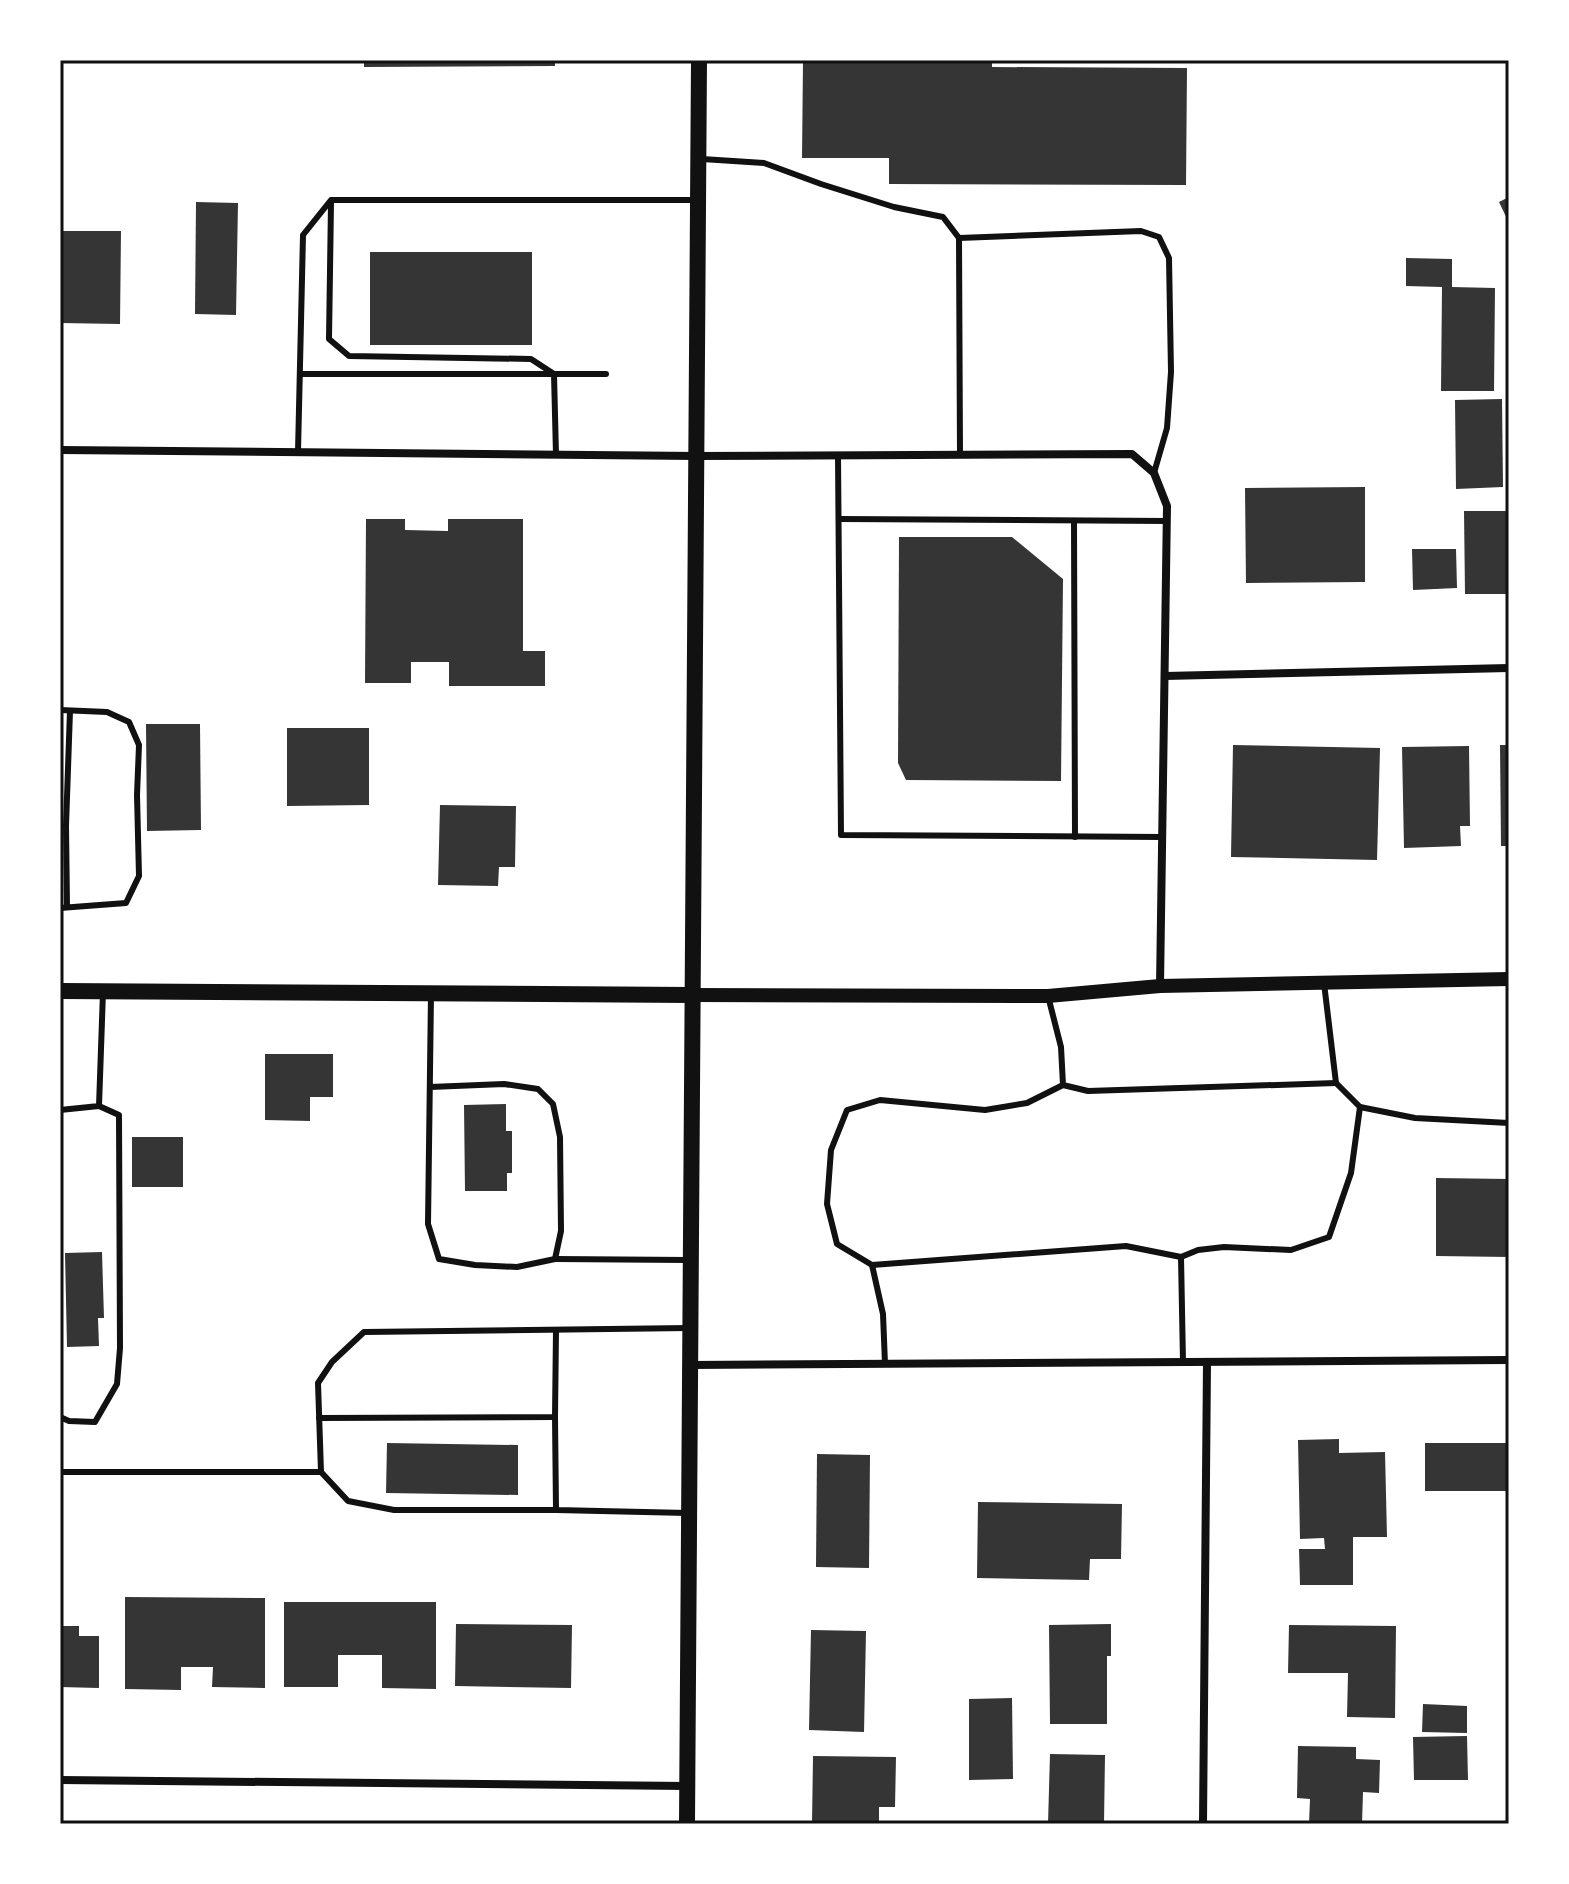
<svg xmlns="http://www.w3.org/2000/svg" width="1569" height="1884" font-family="Commissioner,sans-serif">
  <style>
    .building { fill: #353535 }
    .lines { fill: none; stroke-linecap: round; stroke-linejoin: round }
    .service { stroke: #111; stroke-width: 6 }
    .minor { stroke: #111; stroke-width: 8 }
    .tertiary { stroke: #111; stroke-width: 14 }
    .secondary { stroke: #111; stroke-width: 16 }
    .neatline { fill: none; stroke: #111; stroke-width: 3 }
  </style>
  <rect width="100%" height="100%" fill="#fff"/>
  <!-- building -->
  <g class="building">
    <path d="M364,60H555V66L364,67Z"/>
    <path d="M992,60V67L1187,68L1186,185L889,184V158H802L803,61Z"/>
    <path d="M1509,197V223L1499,202Z"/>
    <path d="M196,202L238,203L236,315L195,314Z"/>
    <path d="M60,231H121L120,324L60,323Z"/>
    <rect x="370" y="252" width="162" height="93"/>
    <path d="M1406,258L1452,259V287L1495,288L1494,391H1441L1442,287L1406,286Z"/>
    <path d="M1502,399L1503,487L1456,489L1455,400Z"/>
    <path d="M1365,487V582L1246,583L1245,488Z"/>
    <path d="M1464,511H1509V594H1465Z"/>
    <path d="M366,519H405V530L448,531V519H523V651H545V686H449V662H411V683H365Z"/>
    <path d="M899,537H1012L1063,579L1061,781L906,780L898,763Z"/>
    <path d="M1412,549H1456L1457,588L1413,590Z"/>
    <path d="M146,724H200L201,830L147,831Z"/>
    <path d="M287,728H369V805L287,806Z"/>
    <path d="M1233,745L1380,748L1377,860L1231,857Z"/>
    <path d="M1500,745H1509V846H1501Z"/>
    <path d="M1469,746L1470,826H1460L1461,846L1404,848L1402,747Z"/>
    <path d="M440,805L516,806L515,867H499L498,886L438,885Z"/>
    <path d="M265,1054H333V1097H310V1121L265,1120Z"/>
    <path d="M506,1104V1131H512V1173H507V1191H465L464,1105Z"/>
    <rect x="132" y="1137" width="51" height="50"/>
    <path d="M1436,1178L1509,1179V1257L1436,1256Z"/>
    <path d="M102,1252L104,1318H98L99,1346L67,1347L65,1253Z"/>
    <path d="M1339,1439V1453L1385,1452L1387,1537H1353V1585H1300L1299,1549H1325L1324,1538L1300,1539L1298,1440Z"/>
    <path d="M387,1443L518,1445V1495L386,1493Z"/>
    <rect x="1425" y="1443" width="84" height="48"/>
    <path d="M817,1454L870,1455L869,1568L816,1567Z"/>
    <path d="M978,1502L1122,1504L1121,1559H1090L1089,1580L977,1578Z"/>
    <path d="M125,1597L265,1598V1688L212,1687L213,1667H181V1690L125,1689Z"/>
    <path d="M284,1602H436V1689L382,1688V1655H338V1687H284Z"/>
    <path d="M456,1624L572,1625L571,1688L455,1686Z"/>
    <path d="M1111,1624V1656H1107V1724H1050L1049,1625Z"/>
    <path d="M1289,1625L1396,1626L1395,1718L1347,1717L1348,1673H1288Z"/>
    <path d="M60,1626H79V1636H99V1688L60,1687Z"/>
    <path d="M811,1630L866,1631L864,1732L809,1730Z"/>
    <path d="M1012,1698L1013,1779L969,1780V1699Z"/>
    <path d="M1423,1704L1467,1706V1733L1422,1732Z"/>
    <path d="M1467,1736L1468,1780H1414L1413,1737Z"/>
    <path d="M1298,1746L1356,1747V1759L1380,1760L1379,1793L1363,1792L1362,1824H1309L1310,1799L1297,1798Z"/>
    <path d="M1050,1754L1105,1755L1104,1824H1048Z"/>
    <path d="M813,1756L896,1757L895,1807H879V1824H812Z"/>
  </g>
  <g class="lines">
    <!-- service -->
    <g class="service">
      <path d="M702,159L764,163L821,184L894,207L943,217L959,238L960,455"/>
      <path d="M331,203L329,339L349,356L531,359L554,374"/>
      <path d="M959,238L1141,231L1159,237L1169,258L1171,372L1167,428L1154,473"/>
      <path d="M300,374H606"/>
      <path d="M554,374L556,455"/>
      <path d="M298,452L303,235L331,200H695"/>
      <path d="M838,455L841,835L1163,837"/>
      <path d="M839,519L1167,521"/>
      <path d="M1074,522L1075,837"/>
      <path d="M60,710L107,712L129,722L139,745L137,795L139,876L126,903L60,908"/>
      <path d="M67,907L66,826L70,711"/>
      <path d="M1324,983L1336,1083L1360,1107L1415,1118L1509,1123"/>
      <path d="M1048,996L1061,1047L1063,1085L1088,1091L1336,1083"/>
      <path d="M1063,1085L1027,1103L985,1110L880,1100L847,1110L831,1150L827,1204L837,1244L872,1265L1126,1246L1181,1257"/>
      <path d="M430,1087L504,1084L538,1089L553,1104L560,1137L561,1231L555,1259L517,1267L475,1265L439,1259L428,1224L431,994"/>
      <path d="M60,1110L99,1106L103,992"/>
      <path d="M555,1259L687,1260"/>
      <path d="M872,1265L883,1314L885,1364"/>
      <path d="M1183,1362L1181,1257L1198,1250L1224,1247L1291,1250L1329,1237L1351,1173L1360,1107"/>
      <path d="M60,1417L69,1421L95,1422L117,1384L120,1348L119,1115L99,1106"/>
      <path d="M555,1417L556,1510L688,1513"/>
      <path d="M319,1418L555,1417L556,1330"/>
      <path d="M60,1472H321L318,1383L332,1362L364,1332L689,1328"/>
      <path d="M321,1472L348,1501L394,1510H556"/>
    </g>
    <!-- minor -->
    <g class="minor">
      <path d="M60,450L697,456L1132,454L1154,473L1167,506L1160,986"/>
      <path d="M1165,676L1509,668"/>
      <path d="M690,1365L1509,1360"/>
      <path d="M60,1780L687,1786"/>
      <path d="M1203,1824L1207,1362"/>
    </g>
    <!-- tertiary -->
    <path class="tertiary" d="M692,995L1048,996L1160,986L1509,979"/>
    <!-- secondary -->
    <g class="secondary">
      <path d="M60,991L692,995"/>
      <path d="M687,1824L699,60"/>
    </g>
  </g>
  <!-- border -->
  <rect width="1569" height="1884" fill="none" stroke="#ffffff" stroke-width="124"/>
  <rect x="62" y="62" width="1445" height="1760" class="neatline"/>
</svg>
